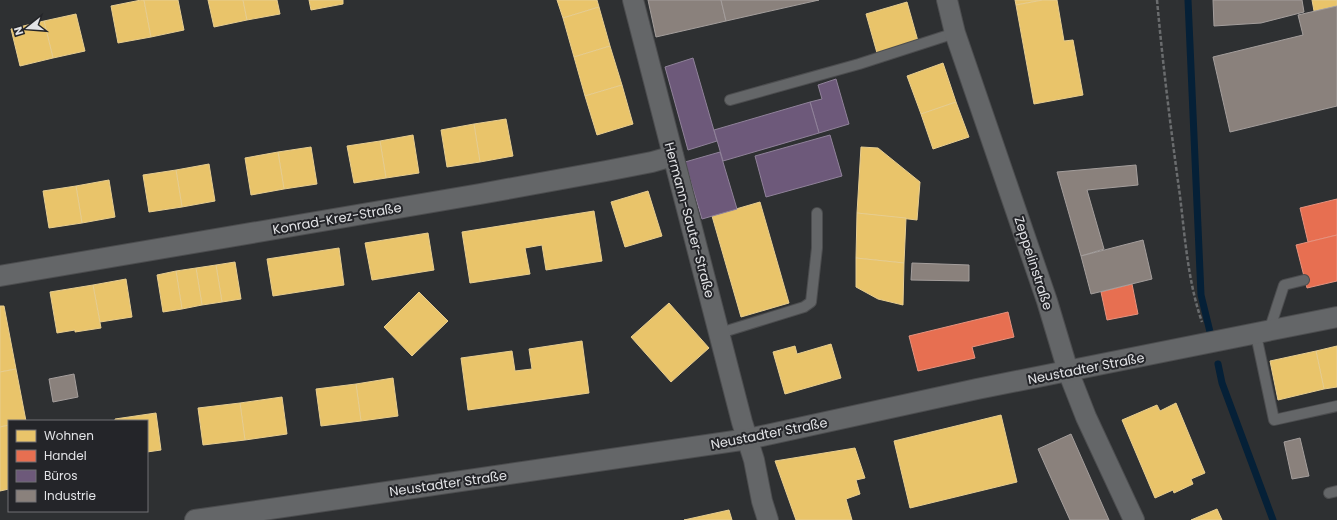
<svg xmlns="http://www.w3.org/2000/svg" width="1337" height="520" font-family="Poppins,sans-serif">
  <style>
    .homes { fill: #e9c46a; stroke: #e7cd8f }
    .shops { fill: #e76f51; stroke: #e6927e }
    .offices { fill: #6d597a; stroke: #90829a }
    .industry { fill: #8a817c; stroke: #a49e9c }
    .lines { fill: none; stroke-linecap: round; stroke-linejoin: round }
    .stream { stroke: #052037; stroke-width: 7 }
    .service-casing { stroke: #4c4d4f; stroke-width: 12 }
    .minor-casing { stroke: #4c4d4f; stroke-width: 22 }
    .path { stroke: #6a6c6e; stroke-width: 2.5; stroke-dasharray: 4 2; stroke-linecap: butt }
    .service { stroke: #646668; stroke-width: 10 }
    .minor { stroke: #646668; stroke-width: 20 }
    .labels { text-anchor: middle; stroke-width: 4; stroke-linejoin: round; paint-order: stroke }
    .street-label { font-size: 13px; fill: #e2e3e6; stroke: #242529 }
  </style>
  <rect width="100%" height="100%" fill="#2e3032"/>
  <!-- homes -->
  <g class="homes">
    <path d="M141,0H144L151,37L118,43L111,6Z"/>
    <path d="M144,0H178L184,30L151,37Z"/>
    <path d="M208,0H243L247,20L214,27Z"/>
    <path d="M243,0H277L280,14L247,20Z"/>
    <path d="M309,0H343V4L311,10Z"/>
    <path d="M557,0H597L599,7L563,18Z"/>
    <path d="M1015,0H1043L1016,5Z"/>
    <path d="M1043,0H1057L1064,41L1073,40L1083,95L1034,104L1016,5Z"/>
    <path d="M1312,0H1337V6L1314,11Z"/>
    <path d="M907,2L918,41L877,53L866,14Z"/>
    <path d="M599,7L610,46L574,57L563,18Z"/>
    <path d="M76,14L85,51L53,58L44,21Z"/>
    <path d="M44,21L53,58L20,66L11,29Z"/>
    <path d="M610,46L622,85L585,96L574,57Z"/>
    <path d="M943,63L956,102L921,114L907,76Z"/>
    <path d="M622,85L633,124L597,135L585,96Z"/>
    <path d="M956,102L969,137L933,149L921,114Z"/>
    <path d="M506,119L513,156L480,162L474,124Z"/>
    <path d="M474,124L480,162L447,167L441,130Z"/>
    <path d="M413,135L419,173L386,178L380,141Z"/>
    <path d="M380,141L386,178L354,183L347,146Z"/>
    <path d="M311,147L317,184L284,189L278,152Z"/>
    <path d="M861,147L878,148L920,182L917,220L857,213Z"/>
    <path d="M278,152L284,189L251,195L245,158Z"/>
    <path d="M209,164L215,201L182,207L176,170Z"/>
    <path d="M176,170L182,207L149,212L143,175Z"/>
    <path d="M109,180L115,217L82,223L76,186Z"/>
    <path d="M76,186L82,223L49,228L43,191Z"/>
    <path d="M648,191L662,236L625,247L611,202Z"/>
    <path d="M760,202L789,303L741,317L712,216Z"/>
    <path d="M594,211L602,261L546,270L542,245L525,248L530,274L470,283L462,232Z"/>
    <path d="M857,213L906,218L904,263L856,258Z"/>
    <path d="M428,233L434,270L372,280L365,243Z"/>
    <path d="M339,248L344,285L273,296L267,259Z"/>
    <path d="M856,258L904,263L903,305L878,299L856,287Z"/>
    <path d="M235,262L241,299L222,302L216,265Z"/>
    <path d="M216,265L222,302L202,305L196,268Z"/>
    <path d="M196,268L202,305L182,309L176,271Z"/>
    <path d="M176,271L182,309L163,312L157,275Z"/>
    <path d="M126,279L132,317L100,322L93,285Z"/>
    <path d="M93,285L101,328L75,332V330L57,333L50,292Z"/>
    <path d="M419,292L448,321L412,356L384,327Z"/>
    <path d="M669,303L709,348L671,382L631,337Z"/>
    <path d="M0,306H4L16,369L0,372Z"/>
    <path d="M582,341L589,393L468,410L461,358L512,351L515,371L532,369L529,349Z"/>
    <path d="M831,344L841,378L785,394L773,352L795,346L797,354Z"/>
    <path d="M1337,346V387L1324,389L1316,351Z"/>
    <path d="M1316,351L1324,389L1278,400L1270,361Z"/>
    <path d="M16,369L26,421H9V425L0,427V372Z"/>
    <path d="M393,378L398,416L361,421L356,384Z"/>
    <path d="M356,384L361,421L321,426L316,389Z"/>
    <path d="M282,397L287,434L245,440L240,403Z"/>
    <path d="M240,403L245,440L203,445L198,408Z"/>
    <path d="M1176,403L1205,473L1191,479L1193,484L1174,493L1173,490L1155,498L1122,420L1157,405L1160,411Z"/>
    <path d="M156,413L161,450L147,452V421H115V419Z"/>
    <path d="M1001,415L1017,482L910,508L894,441Z"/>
    <path d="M9,425V489L0,491V427Z"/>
    <path d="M855,448L865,478L856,480L860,494L846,499L852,520H796L775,461Z"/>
    <path d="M1217,509L1222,520H1191Z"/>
    <path d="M729,510L732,520H684Z"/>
  </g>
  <!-- shops -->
  <g class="shops">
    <path d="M1337,199V235L1308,242L1300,208Z"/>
    <path d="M1337,235V281L1307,288L1296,245Z"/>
    <path d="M1132,284L1138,314L1107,320L1101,292Z"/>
    <path d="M1008,312L1014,337L972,347L975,358L918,371L909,336Z"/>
  </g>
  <!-- offices -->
  <g class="offices">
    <path d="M693,58L717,141L688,150L665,67Z"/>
    <path d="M836,79L849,124L819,133L810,102L822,99L818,85Z"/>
    <path d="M810,102L819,133L723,161L714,130Z"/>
    <path d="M830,135L842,176L766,197L755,156Z"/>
    <path d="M720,152L737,209L702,219L685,162Z"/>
  </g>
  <!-- industry -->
  <g class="industry">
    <path d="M648,0H721L726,21L656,37Z"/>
    <path d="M721,0H819L726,21Z"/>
    <path d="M1213,0H1302L1304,12L1261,23L1214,26Z"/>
    <path d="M1337,6V106L1230,132L1213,57L1303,35L1298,15Z"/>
    <path d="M1136,165L1138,185L1087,190L1104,249L1081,256L1057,172Z"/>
    <path d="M1143,240L1152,279L1091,294L1081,256Z"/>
    <path d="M912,263L969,265V281L911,280Z"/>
    <path d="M74,374L78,397L53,402L49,379Z"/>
    <path d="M1071,434L1109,520H1070L1046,467L1038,449Z"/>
    <path d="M1300,438L1309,476L1292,479L1284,442Z"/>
  </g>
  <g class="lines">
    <!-- stream -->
    <g class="stream">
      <path d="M1188,0L1201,295L1212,340"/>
      <path d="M1218,364L1222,383L1273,520"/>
    </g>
    <!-- service casing -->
    <g class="service-casing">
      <g id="service">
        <path d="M730,100L859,64L955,33"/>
        <path d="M1269,331L1284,285L1304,280"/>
        <path d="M720,333L804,307L811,302L817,248V213"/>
        <path d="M1256,335L1274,420L1337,406"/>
        <path d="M1329,493L1337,491"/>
      </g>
    </g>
    <!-- minor casing -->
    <g class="minor-casing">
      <g id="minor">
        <path d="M633,0L742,422L754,460L762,501L768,520"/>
        <path d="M947,0L955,33L1047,301L1068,371L1086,417L1134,520"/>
        <path d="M0,276L480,194L606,171L652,162L673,156"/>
        <path d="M195,520L748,439L977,389L1337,317"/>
      </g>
    </g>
    <!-- path -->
    <path class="path" d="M1157,0C1163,66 1171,131 1180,196C1185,238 1188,282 1202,322"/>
    <!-- service -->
    <use href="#service" class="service"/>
    <!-- minor -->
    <use href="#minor" class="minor"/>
  </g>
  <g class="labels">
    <!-- street labels -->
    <g class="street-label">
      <text transform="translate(337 218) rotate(-10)" y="5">Konrad-Krez-Straße</text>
      <text transform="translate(690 220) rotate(75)" y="5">Hermann-Sauter-Straße</text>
      <text transform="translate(1034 263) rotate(72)" y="5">Zeppelinstraße</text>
      <text transform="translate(1086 368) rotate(-11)" y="5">Neustadter Straße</text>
      <text transform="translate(769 433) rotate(-11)" y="5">Neustadter Straße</text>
      <text transform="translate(448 483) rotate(-8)" y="5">Neustadter Straße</text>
    </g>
  </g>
  <!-- legend -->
  <rect x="8" y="420" width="140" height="92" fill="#242529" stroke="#707175"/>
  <rect x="16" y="430" width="20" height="12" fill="#e9c46a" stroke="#707175"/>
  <text x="44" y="440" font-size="12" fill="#e2e3e6">Wohnen</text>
  <rect x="16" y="450" width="20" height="12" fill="#e76f51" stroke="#707175"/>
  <text x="44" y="460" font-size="12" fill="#e2e3e6">Handel</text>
  <rect x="16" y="470" width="20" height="12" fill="#6d597a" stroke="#707175"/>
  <text x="44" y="480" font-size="12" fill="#e2e3e6">Büros</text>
  <rect x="16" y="490" width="20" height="12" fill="#8a817c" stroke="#707175"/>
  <text x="44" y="500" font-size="12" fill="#e2e3e6">Industrie</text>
  <!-- north arrow -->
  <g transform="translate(28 28) rotate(253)" stroke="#242529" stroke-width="3" paint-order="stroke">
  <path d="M0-3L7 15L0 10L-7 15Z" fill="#e2e3e6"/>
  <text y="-6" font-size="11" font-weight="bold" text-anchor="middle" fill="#e2e3e6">N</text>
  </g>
</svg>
